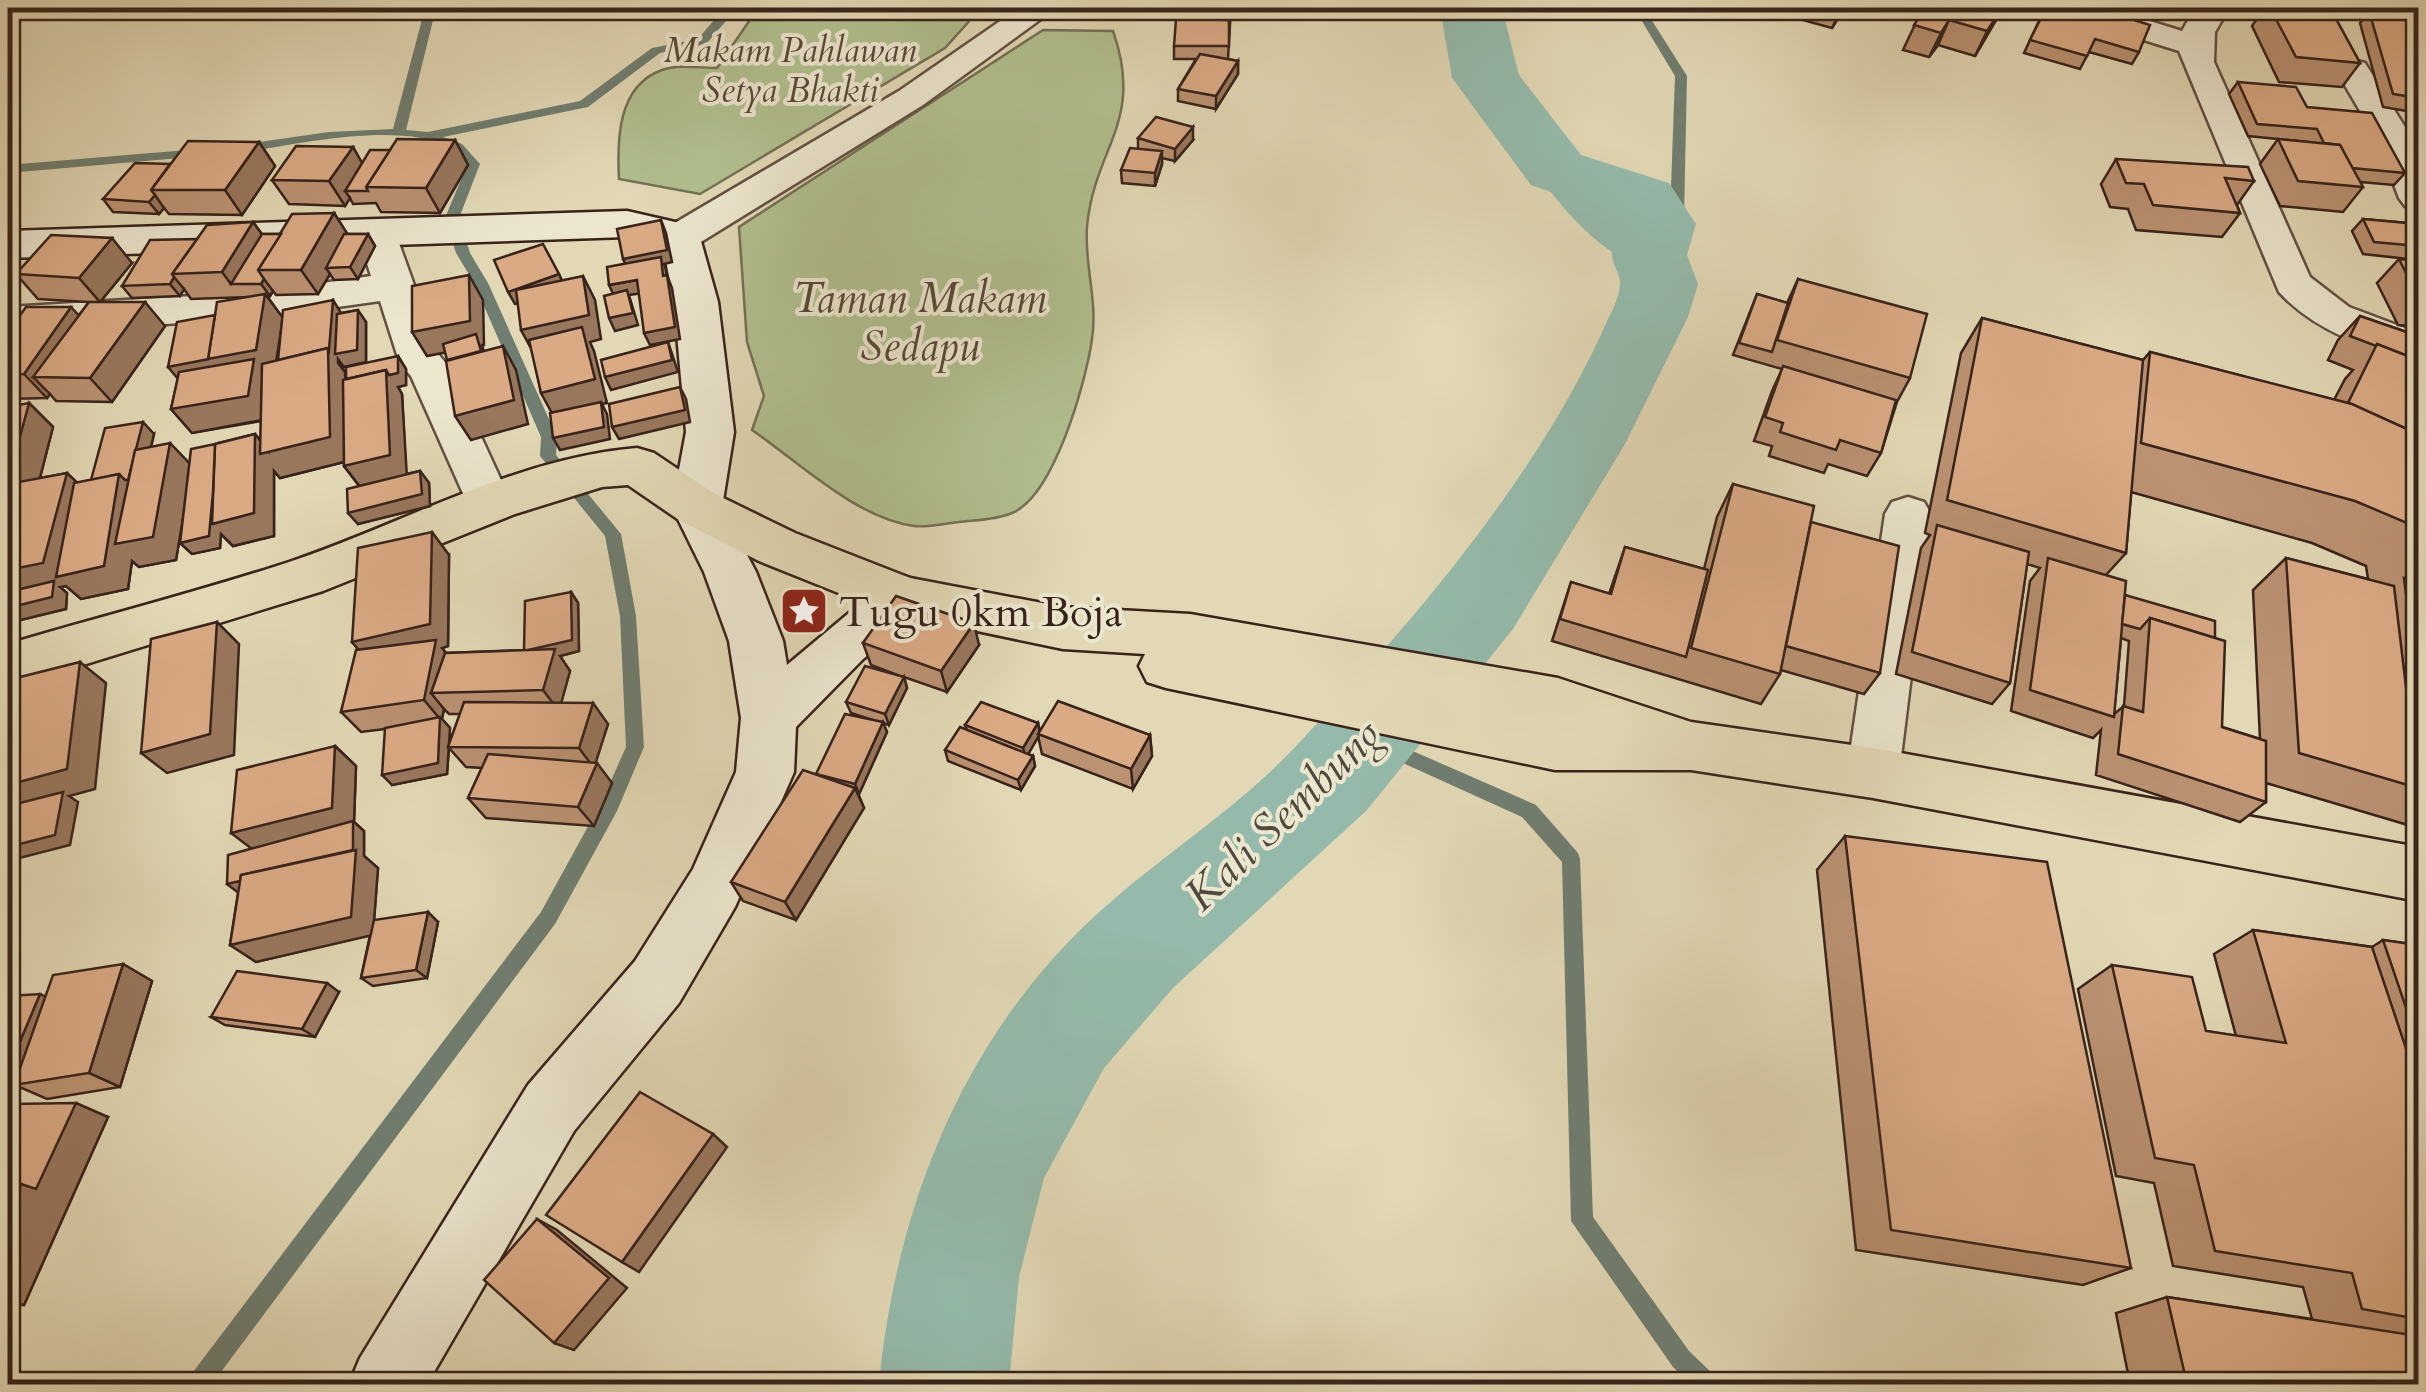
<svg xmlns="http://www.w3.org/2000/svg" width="2426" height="1392" font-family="Cardo,serif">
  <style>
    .green { fill: #b1bf8f; stroke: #747155; stroke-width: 2.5 }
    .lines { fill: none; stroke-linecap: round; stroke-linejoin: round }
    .stream { fill: #707e71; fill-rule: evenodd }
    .canal { fill: #95baab; fill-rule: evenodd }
    .river { fill: #95baab; fill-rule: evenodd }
    .street-casing { stroke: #625042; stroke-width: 5 }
    .secondary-casing { stroke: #38231b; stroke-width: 5 }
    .primary-casing { stroke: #38231b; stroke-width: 5 }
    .street { fill: #ece6cf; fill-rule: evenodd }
    .secondary { fill: #ece6cf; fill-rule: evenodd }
    .primary { fill: #e2d8b5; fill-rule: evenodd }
    .wall { fill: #bb9272; stroke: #38231b; stroke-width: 2.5; fill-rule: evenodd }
    .shaded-wall { fill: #99775d; stroke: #38231b; stroke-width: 2.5 }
    .building { fill: #daaa85; stroke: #38231b; stroke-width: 2.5 }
    .labels { text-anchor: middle; stroke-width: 8; stroke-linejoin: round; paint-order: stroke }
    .far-park-label { font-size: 35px; font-style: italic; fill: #564a38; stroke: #ece6cf }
    .park-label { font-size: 42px; font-style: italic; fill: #564a38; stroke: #ece6cf }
    .poi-label { font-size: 42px; fill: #38231b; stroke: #ece6cf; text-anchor: start }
    .water-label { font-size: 45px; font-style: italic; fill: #4f493f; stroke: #ece6cf }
  </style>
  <rect width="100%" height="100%" fill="#e2d8b5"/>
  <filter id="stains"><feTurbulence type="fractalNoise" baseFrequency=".002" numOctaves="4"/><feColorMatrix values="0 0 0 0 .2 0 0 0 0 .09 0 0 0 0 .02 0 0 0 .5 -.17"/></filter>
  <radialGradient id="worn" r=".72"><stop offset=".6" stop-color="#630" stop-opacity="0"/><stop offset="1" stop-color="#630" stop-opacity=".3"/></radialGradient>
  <!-- green -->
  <g class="green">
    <path d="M758,8H981L945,48L700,194L619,179C617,141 617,86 662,70C679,64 700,68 717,68Z"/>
    <path d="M1043,30L1113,31C1145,122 1094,147 1087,227C1084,265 1098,300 1092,339C1086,382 1054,496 1012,513C996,520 975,520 959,522C946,523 928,528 914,526C856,518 800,463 752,430L764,396L747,342L739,227Z"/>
  </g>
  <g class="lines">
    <!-- stream -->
    <g class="stream">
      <path d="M425,8H436L406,130L428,132L580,101L652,48L698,39L714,20L718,8H729L726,21L706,44L660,53L588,107L443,137L462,144L480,164L459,218L470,253L488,283L557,437L556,455L621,534L636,616L644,747L617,811L555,924L212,1384H186L190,1376L541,912L602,801L626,747L620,616L605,536L540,456L541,437L474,283L456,253L445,218L467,165C462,159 457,152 450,148C401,120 294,145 239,153L233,149L239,145L329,132L393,129Z"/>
      <path d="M1634,8H1644L1687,76L1684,217L1659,228L1652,224L1670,215L1675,76Z"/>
      <path d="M199,149L205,153L203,156L8,173V165Z"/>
      <path d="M1367,731L1536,805L1578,853L1580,859L1593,1217L1689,1351L1715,1376L1719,1384H1691L1673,1367L1571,1221L1562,862L1522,817L1361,744L1358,739L1361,734Z"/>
    </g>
    <!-- canal -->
    <path class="canal" d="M1556,157L1571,161L1598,196L1665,245L1671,255L1665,265C1618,278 1559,206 1535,170L1541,161Z"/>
    <!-- river -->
    <path class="river" d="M1440,8H1502L1519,75L1581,155L1669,183L1696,224L1687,255L1698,284L1688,317L1625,444L1513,629L1367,810L1173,988L1104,1068L1044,1178L1019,1277L1009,1384H879C896,1207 963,1037 1096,915C1160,856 1239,808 1298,744C1414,621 1541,473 1609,317C1614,308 1621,291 1620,281C1619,272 1611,262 1612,253C1613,243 1619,233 1622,224L1616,215L1531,185L1452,78Z"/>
    <!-- street casing -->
    <g class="street-casing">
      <g id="street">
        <path d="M1019,8H1056L923,105L696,245L682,248L668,245L663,236L668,227L899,91Z"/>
        <path d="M2060,8H2108L2182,31L2195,8H2229L2215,32L2214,62L2310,277L2349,307L2418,333V361C2367,348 2316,332 2279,292L2179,51L2064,15Z"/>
        <path d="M2353,60L2365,63L2413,140L2418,154V209L2405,206L2399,198L2377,140L2336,70L2341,63Z"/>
        <path d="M376,220L390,223L395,232L439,355L449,367L512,504L505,516L489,521L473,516L411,376L400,364L380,301L259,318L8,334V307L259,292L371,276L357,232L362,223Z"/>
        <path d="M1908,497L1924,502L1931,514L1899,773L1891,789L1873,795L1855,789L1847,773L1885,514L1892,502Z"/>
      </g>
    </g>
    <!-- secondary casing -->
    <g class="secondary-casing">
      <path id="secondary" d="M627,211L697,227L718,302L734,432L722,507L756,572L783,641L787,665L886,582L904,576L922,582L930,597L922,612L863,659L796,727L794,772L735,907L679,1003L574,1131L427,1384H349L360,1358L528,1085L635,961L693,869L736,772L741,718L729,641L704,572L672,507L686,432L674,302L663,245L627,237L8,258V231Z"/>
    </g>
    <!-- primary casing -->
    <g class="primary-casing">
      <path id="primary" d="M637,448L654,453L715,494L795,533L910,578L1063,607L1190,614L1558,678L1691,722L1873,748L2418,847V901L1873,798L1691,770H1555L1166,688L1147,682L1139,666L1145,654L1063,649L886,612L759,561L679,520L628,485L602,487L515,514L323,591L8,688V644C102,616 198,592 292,561C405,523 516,458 637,448Z"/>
    </g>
    <!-- street -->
    <use href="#street" class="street"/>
    <!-- secondary -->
    <use href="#secondary" class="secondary"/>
    <!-- primary -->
    <use href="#primary" class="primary"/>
  </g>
  <!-- wall -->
  <g class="wall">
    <path d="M1188,8H1231L1228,59L1238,61V74L1216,109L1178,101V89L1196,59H1174V46L1187,19Z"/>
    <path d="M1772,8H1844L1832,28L1770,11Z"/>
    <path d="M1882,8H2003L1975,56L1938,45L1929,57L1903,50L1918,18Z"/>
    <path d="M2045,8L2139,52L2132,64L2089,52L2080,69L2024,53Z"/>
    <path d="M2264,8H2330L2360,63L2342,87L2279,82L2252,26Z"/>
    <path d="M2369,11L2418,18V113L2383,107L2360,23Z"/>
    <path d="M2238,82L2307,107L2405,173L2394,185L2360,182L2363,187L2343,212L2280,206L2260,164L2278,139L2308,142L2248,136L2229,94Z"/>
    <path d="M1138,138L1193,140L1175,161L1162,158V164L1155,186L1122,183L1121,170L1138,149Z"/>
    <path d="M455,140L468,165L440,213L381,212L376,203L353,204L350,198L345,206L289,204L272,180L353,147L362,163L390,150Z"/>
    <path d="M259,142L275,166L242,215L169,214L164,208L159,214L113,212L103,199L170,164Z"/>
    <path d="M2116,159L2254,181L2237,205L2240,213L2222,237L2136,230L2128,209L2110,207L2101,184Z"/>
    <path d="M334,213L347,234H368L375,246L358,279L334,280L330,274L318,294L276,295L273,291L270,296H267L282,317L341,313L366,322V362L344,367L338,359V363L345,372V380L398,356L406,369V385L398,387L402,394L406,474L420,471L429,483L430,506L358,524L359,486L344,466V462L280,478L274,471V536L233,546L221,534L220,548L192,554L180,543L183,516L176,560L139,567L132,561L128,589L81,599L66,586L60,587L67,593L66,609L8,623L29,403L53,427L40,478L67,473L77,483L91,480L154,434L151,447L189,464L255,434L261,441V421L192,433L171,409L215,315L249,297L191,299L184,289L180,296L132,298L122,286L197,239L253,222L262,234H280Z"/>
    <path d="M2363,219L2418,224V260L2363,254L2352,231Z"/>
    <path d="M2399,259L2418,261V327L2398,325L2377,283Z"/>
    <path d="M132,263L100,302L165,326L112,402L56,401L50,394L47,398L8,399V316L15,322L79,315L89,302L38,299L16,274Z"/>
    <path d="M1798,279L1910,378L1897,402L1881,453L1867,476L1828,464L1824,473L1769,456L1772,446L1754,441L1772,391L1782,369L1733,355L1757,294L1787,303Z"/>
    <path d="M2360,316L2418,336V828L2266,783V802L2240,822L2096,775L2101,730L2093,738L2011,711L2030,581L2040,568L2027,564L2010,683L1992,704L1896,674L1921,548L1930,535L1925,533L1961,353L1982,318L2143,360L2150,352L2334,400L2345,379L2353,370L2328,360L2338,340ZM2131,492L2312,543L2366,566L2368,579L2286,558L2253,590L2260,739L2222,727L2215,638L2125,595L2106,575L2126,553ZM2121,638L2129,641L2124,706L2114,714Z"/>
    <path d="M1733,484L1811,522L1880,673L1864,694L1781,670L1780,674L1761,704L1552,641L1571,582L1609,594L1625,547L1704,569L1717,517Z"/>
    <path d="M449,555L448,646L442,648L446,653L524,650L571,592L578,603L579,651L560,656L570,671L561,703L608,724L595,763L612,783L594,826L486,818L468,798L482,768L466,767L449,748L447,774L392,785L385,729L361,732L341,712L359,650L352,642ZM444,709L449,714H460L449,744L450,728L442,719Z"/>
    <path d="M863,643L979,645L947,692L904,677L907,688L889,725L883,723L887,732L859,794L858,793L864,808L796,920L743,901L731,882L873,720L851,713L846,702L903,677L871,665Z"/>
    <path d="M1038,723L1040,731L1150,735L1152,756L1133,789L1042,754L1038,736L1028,754L1033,756L1035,766L1021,790L948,761L945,750L967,730L965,725Z"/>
    <path d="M335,746L356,766L354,822L364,831V856L378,868L374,920L438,922L427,978L373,986L361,978L370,935L256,962L230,945L238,893L252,849Z"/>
    <path d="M1845,836L2131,1268L2083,1285L1856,1250L1817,870Z"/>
    <path d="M2253,930L2372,947L2383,940L2418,945V1384H2130L2116,1313L2167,1297L2312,1319L2303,1287L2173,1266L2154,1183L2116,1176L2078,989L2112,965L2206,1031L2236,1036L2214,954Z"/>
    <path d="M123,964L152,981L120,1087L47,1099L22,1088L8,1089V996H45Z"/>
    <path d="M339,992L315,1037L225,1025L211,1017Z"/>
    <path d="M8,1104L108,1117L24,1305H8Z"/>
  </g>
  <!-- shaded-wall -->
  <g class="shaded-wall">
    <path d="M1842,8H1844L1842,12L1832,28Z"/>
    <path d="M2002,8H2003L1975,56L1987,31Z"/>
    <path d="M1949,20L1938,45L1929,57L1941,33Z"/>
    <path d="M1238,61V74L1216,109V96Z"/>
    <path d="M1193,127V140L1175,161V149Z"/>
    <path d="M455,140L468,165L440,213L426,188Z"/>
    <path d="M259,142L275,166L242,215L225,190Z"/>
    <path d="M353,147L367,172L345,191L350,198L345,206L329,181Z"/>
    <path d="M1162,151V164L1155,186V173Z"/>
    <path d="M8,164L16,174L8,185Z"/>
    <path d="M155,195L164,208L159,214L149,202Z"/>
    <path d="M334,213L350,238L326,268L330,274L318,294L301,270Z"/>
    <path d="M661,220L666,233L672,262L664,264L666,270L668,289L629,272L623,259Z"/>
    <path d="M253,222L270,246L231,284L222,272Z"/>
    <path d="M368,234L375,246L358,279L350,267Z"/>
    <path d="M112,238L132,263L100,302L79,278Z"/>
    <path d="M559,274L565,287L515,304L508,292Z"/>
    <path d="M469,275L483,300L484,345H482L490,371L479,346L427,356L412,332Z"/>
    <path d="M667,275L672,288L680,339L650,345L644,333Z"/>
    <path d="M583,276L595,300L601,339L590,342L594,351L607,403L602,404L607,414L610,439L560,450L553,438L554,417L541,393L534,354L521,330Z"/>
    <path d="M174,277L184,289L180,296L170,284Z"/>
    <path d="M264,279L273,291L270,296L261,284Z"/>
    <path d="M637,280L643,293L629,295L638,325L615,331L609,318L615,298L609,285Z"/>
    <path d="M265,294L283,318L267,419L192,433L171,409L178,379L168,367Z"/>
    <path d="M333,300L341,313L358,310L366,322V362L344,367L338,359V363L345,372L348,461L280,478L274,471V536L233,546L221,534L220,548L192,554L180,543L218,443L255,434L269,452L287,376Z"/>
    <path d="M145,302L165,326L112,402L90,378Z"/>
    <path d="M71,307L93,331L33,377L50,394L47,398L24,374Z"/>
    <path d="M9,316L32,340L8,375V319Z"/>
    <path d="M668,342L678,372L611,390L605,377Z"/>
    <path d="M503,346L516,370L528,424L471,440L455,416Z"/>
    <path d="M398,356L406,369V385L398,387L402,394L407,478L362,489L344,466L386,370Z"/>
    <path d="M680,387L686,399L690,422L619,439L612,427Z"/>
    <path d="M29,403L53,427L34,501L8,506V478Z"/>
    <path d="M143,422L154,434L140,492L170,443L192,466L176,560L139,567L132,561L128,589L81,599L66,586L60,587L67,593L66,609L8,623V570L67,473L91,496L119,474Z"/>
    <path d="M420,471L429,483L430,506L358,524L348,513Z"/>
    <path d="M432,532L449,555L448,646L442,648L453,662L431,693L444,709L442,719L450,728L447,774L392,785L382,775L440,719L424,700L371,664L352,642Z"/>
    <path d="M571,592L578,603L579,651L560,656L570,671L559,711L543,690L524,651Z"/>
    <path d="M217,622L239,644L234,755L167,773L141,753Z"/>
    <path d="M974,623L979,645L947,692L941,671Z"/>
    <path d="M80,662L106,683L95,789L69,796L78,802L70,845L8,861V847L19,810L8,802V785Z"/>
    <path d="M904,677L907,688L889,725L885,714Z"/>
    <path d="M593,703L608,724L594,768L579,748Z"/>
    <path d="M883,722L887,732L859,794L855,784Z"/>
    <path d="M1038,723L1040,734L1026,758L1023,748Z"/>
    <path d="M1150,735L1152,756L1133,789L1131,769Z"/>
    <path d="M335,746L356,766L354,822L364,831V856L378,868L373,935L256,962L230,945L240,894L227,884L256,852L231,833Z"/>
    <path d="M1033,756L1035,766L1021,790L1018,780Z"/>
    <path d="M597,763L612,783L594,826L578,807Z"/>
    <path d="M855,788L864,808L796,920L785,902Z"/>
    <path d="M428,912L438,922L427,978L416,970Z"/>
    <path d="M123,964L152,981L120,1087L89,1073Z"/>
    <path d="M327,983L339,992L315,1037L302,1029Z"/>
    <path d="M40,994L72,1010L29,1082L8,1073V1070Z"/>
    <path d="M76,1103L108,1117L24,1305L8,1301V1212L21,1184Z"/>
    <path d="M713,1134L727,1147L639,1272L622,1262Z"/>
    <path d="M537,1219L557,1230L627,1288L574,1350L554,1343Z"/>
  </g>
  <!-- building -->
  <g class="building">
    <path d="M1188,8H1229V13L1187,11Z"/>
    <path d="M1808,8H1842L1837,16Z"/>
    <path d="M1925,8H2002L1987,31L1949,20L1941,33L1914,25Z"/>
    <path d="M2046,8H2096L2150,25L2139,52L2095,39L2087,56L2030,40Z"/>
    <path d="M2270,8H2330L2360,63L2296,57Z"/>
    <path d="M2369,11L2418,18V98L2393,94Z"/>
    <path d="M1176,19L1229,20V46H1174Z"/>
    <path d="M1200,54L1238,61L1216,96L1178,89Z"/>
    <path d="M2238,82L2296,87L2307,107L2372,113L2405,173L2352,168L2340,145L2324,143L2317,129L2257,124Z"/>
    <path d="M1156,117L1193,127L1175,149L1138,138Z"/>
    <path d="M397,139L455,140L426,188L366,187Z"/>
    <path d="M2278,139L2340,145L2363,187L2298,181Z"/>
    <path d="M188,141L259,142L225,190H151Z"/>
    <path d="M296,146L353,147L329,181L272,180Z"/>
    <path d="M1130,148L1162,151L1155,173L1121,170Z"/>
    <path d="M370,150H390L366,187L368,191H345Z"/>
    <path d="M2116,159L2248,167L2254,181L2225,178L2240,213L2153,205L2144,184L2126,183Z"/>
    <path d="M135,163L170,164L151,190L155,195L149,202L103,199Z"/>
    <path d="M334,213L301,270H258L292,214Z"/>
    <path d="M2363,219L2418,224V246L2374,242Z"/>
    <path d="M661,220L667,250L623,259L617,229Z"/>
    <path d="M253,222L222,272L172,274L207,225Z"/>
    <path d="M262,234H281L258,270L264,279L261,284H231Z"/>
    <path d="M344,234H368L350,267L326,268Z"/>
    <path d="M51,235L112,238L79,278L16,274Z"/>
    <path d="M197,239L172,274L174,277L170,284L122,286L150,240Z"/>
    <path d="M543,244L559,274L508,292L494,260Z"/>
    <path d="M661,257L663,276L667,275L675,327L644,333L637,280L609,285L607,267Z"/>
    <path d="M2399,259L2418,261V297Z"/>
    <path d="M469,275L470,321L412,332V286Z"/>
    <path d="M583,276L589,315L521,330L516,290Z"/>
    <path d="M1798,279L1927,314L1910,378L1777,340Z"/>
    <path d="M627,290L633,313L609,318L604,296Z"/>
    <path d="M265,294L256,350L208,359L217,302Z"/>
    <path d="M1757,294L1788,303L1772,352L1739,343Z"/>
    <path d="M333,300L329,350L328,348L278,360L283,310Z"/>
    <path d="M89,302H145L90,378L33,377Z"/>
    <path d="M26,307H71L24,374L8,375V332Z"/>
    <path d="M358,310L357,350L335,354L337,314Z"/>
    <path d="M215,315L208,359H209L168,367L177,322Z"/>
    <path d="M2360,316L2418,336V360L2377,344L2376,346L2350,336Z"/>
    <path d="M1982,318L2143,360L2126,553L1947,500Z"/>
    <path d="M582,327L595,379L541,393L529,340Z"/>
    <path d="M476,334L481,351L447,360L443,344Z"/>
    <path d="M668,342L672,360L605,377L601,360Z"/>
    <path d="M2377,344L2418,360V434L2348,403Z"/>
    <path d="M503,346L514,400L455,416L446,361Z"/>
    <path d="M328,348L330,437L260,454L262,364Z"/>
    <path d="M2150,352L2352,404L2418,434V572L2412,525L2355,501L2141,443Z"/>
    <path d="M398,356V373L389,375L386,370L346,379V367Z"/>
    <path d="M254,359L248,396L171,409L179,372Z"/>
    <path d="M1783,366L1896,400L1881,453L1840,440L1836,450L1780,432L1783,423L1765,417Z"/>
    <path d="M386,370L390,455L344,466L343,380Z"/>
    <path d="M680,387L685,410L612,427L609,404Z"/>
    <path d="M601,402L604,427L553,438L550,413Z"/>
    <path d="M29,403L9,478H8V407Z"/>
    <path d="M143,422L128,480H125L119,474L91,480L105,428Z"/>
    <path d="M255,434L254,513L212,524L215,444Z"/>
    <path d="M170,443L153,537L115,544L135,450Z"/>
    <path d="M215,444L213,492L209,536L180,543L191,449Z"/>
    <path d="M420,471L422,494L348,513L347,489Z"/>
    <path d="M67,473L43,563L8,570V484Z"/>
    <path d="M119,474L104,566L56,577L74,483Z"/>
    <path d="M1733,484L1814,506L1780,674L1691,648Z"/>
    <path d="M1811,522L1899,546L1880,673L1786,646Z"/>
    <path d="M1937,525L2029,552L2010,683L1912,652Z"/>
    <path d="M432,532L430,624L352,642L358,548Z"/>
    <path d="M1625,547L1708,570L1686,657L1560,619L1571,582L1611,594Z"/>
    <path d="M2048,558L2126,581L2114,717L2030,690Z"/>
    <path d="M2286,558L2394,586L2418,788L2299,753Z"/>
    <path d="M2404,578L2418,582V694Z"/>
    <path d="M54,581L52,597L8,608V592Z"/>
    <path d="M571,592L572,640L524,651L525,601Z"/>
    <path d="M2125,595L2215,621V638L2150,618L2140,629L2122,624Z"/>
    <path d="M896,596L974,623L941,671L863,643Z"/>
    <path d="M2150,618L2225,641L2222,727L2266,741V802L2118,754L2123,706L2143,712Z"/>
    <path d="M217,622L210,734L141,753L151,639Z"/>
    <path d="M436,640L424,700L341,712L356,650Z"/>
    <path d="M555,649L543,690L431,693L445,653Z"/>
    <path d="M80,662L67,769L8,785V680Z"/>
    <path d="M865,666L904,677L885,714L846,702Z"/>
    <path d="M1058,701L1150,735L1131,769L1038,734Z"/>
    <path d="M464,702L593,703L579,748L448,747Z"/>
    <path d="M981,702L1038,723L1023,748L965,725Z"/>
    <path d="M845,714L883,722L855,784L816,774Z"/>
    <path d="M440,717L438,763L382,775L385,728Z"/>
    <path d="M960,727L1033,756L1018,780L945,750Z"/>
    <path d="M335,746L332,808L231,833L237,770Z"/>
    <path d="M488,754L597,763L578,807L468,798Z"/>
    <path d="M803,770L855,788L785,902L731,882Z"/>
    <path d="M63,792L55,835L8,847V806Z"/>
    <path d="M353,821V850L241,875L240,881L227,884L228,855Z"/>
    <path d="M1845,836L2047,862L2131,1268L1891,1230Z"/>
    <path d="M356,850L351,917L230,945L241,875Z"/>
    <path d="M428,912L416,970L361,978L374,920Z"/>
    <path d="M2253,930L2372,947L2418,1084V1319L2362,1309L2352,1273L2215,1251L2194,1165L2155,1158L2112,965L2192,977L2206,1031L2286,1043Z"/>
    <path d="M2383,940L2418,945V1043Z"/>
    <path d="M123,964L89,1073L14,1085L53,975Z"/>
    <path d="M237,971L327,983L302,1029L211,1017Z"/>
    <path d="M40,994L8,1070V996Z"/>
    <path d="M640,1092L713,1134L622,1262L546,1215Z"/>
    <path d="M76,1103L36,1189L21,1184H8V1104Z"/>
    <path d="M8,1184H21L8,1212Z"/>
    <path d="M537,1219L609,1278L554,1343L484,1280Z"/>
    <path d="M2167,1297L2418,1336V1384H2187Z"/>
  </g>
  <!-- icons -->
  <defs>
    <g id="sight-square" transform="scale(2.5)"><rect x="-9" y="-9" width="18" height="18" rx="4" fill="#8f2418" stroke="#ece6cf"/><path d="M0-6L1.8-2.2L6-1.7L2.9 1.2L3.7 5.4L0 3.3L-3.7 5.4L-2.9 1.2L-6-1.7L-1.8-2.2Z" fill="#fff"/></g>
  </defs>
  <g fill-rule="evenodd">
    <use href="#sight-square" x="804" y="611"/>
  </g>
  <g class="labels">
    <!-- far-park labels -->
    <g class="far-park-label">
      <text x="790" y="62">Makam Pahlawan<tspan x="790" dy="40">Setya Bhakti</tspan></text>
    </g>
    <!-- park labels -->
    <g class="park-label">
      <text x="920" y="312">Taman Makam<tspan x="920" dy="48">Sedapu</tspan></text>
    </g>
    <!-- poi labels -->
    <g class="poi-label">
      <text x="839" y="626">Tugu 0km Boja</text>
    </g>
    <!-- water labels -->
    <g class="water-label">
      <text transform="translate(1282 814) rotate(-44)" y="16">Kali Sembung</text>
    </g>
  </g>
  <!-- margin -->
  <rect width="2426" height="1392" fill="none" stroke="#e2d8b5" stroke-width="40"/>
  <rect x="10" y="10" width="2406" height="1372" fill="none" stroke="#38231b" stroke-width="5"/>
  <rect x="20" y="20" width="2386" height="1352" fill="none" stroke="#38231b" stroke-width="2.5"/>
  <rect width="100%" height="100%" filter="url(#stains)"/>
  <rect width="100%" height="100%" fill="url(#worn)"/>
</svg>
